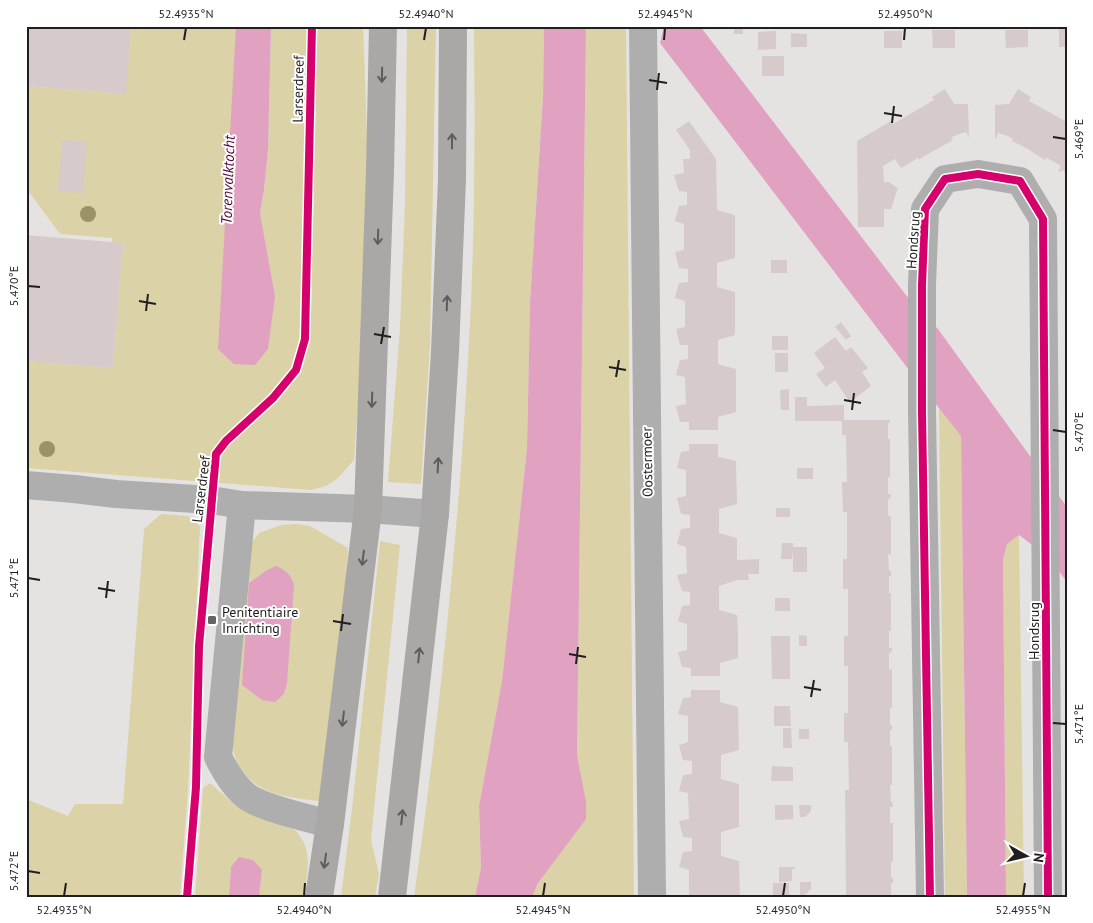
<svg xmlns="http://www.w3.org/2000/svg" width="1093" height="923" font-family="'PT Sans',sans-serif">
  <style>
    .green { fill: #dbd2a7 }
    .water { fill: #e1a2c2 }
    .building { fill: #d6caca }
    .lines { fill: none; stroke-linecap: round; stroke-linejoin: round }
    .minor { stroke: #afaeae; stroke-width: 28 }
    .major { stroke: #a9a8a6; stroke-width: 28 }
    .cycleway-casing { stroke: #fff; stroke-width: 11 }
    .cycleway { stroke: #d6006c; stroke-width: 8 }
    .tree { fill: #9b9365 }
    .oneway { stroke: #5e5d5b }
    .ticks { fill: none; stroke: #201f1e; stroke-width: 2 }
    .poi-dot { fill: #656462; stroke: #fff; stroke-width: 2 }
    .labels { text-anchor: middle; stroke-width: 4; stroke-linejoin: round; paint-order: stroke }
    .street-label { font-size: 14px; fill: #201f1e; stroke: #fff }
    .poi-label { font-size: 14px; fill: #201f1e; stroke: #fff; text-anchor: start }
    .water-label { font-size: 15px; font-style: italic; fill: #550438; stroke: #fff }
    .neatline { fill: none; stroke: #201f1e; stroke-width: 2 }
    .ticks-label { font-size: 12px; text-anchor: middle; fill: #201f1e }
  </style>
  <rect width="100%" height="100%" fill="#e5e3e1"/>
  <!-- green -->
  <g class="green">
    <path d="M131,26H236L234,80L275,296L260,213L264,190L268,150L271,26H363L369,190L364,318L354,460L337,479L326,486L311,490L26,468V361L113,368L123,243L112,242V238L60,234L26,188V86L125,94Z"/>
    <path d="M407,26H436L430,345L421,484L388,482L400,328L405,203Z"/>
    <path d="M474,26H544L543,96L530,303L527,448L502,681L479,806L481,868L475,897H414C440,713 459,528 469,342C475,237 475,132 474,26Z"/>
    <path d="M586,26H626L634,897H532L538,883L586,801L577,755Z"/>
    <path d="M939,407L961,436L967,897H945Z"/>
    <path d="M161,514L188,516L200,526L188,789L180,897H26V799L68,816L75,804H123L144,529Z"/>
    <path d="M296,524L310,526L348,548C343,632 334,718 319,801C285,797 249,794 235,757C233,751 232,744 231,738L251,543L259,533L281,525Z"/>
    <path d="M1019,535L1024,897H1006L1003,560L1007,544Z"/>
    <path d="M380,541L400,545L371,840L379,874L375,897H341L353,800Z"/>
    <path d="M210,783L236,806L295,830C314,850 308,872 303,897H259L262,870L231,867L229,897H195L203,788Z"/>
  </g>
  <!-- water -->
  <g class="water">
    <path d="M236,26H271L268,150L264,190L260,213L275,296L268,349L255,365L234,364L218,349Z"/>
    <path d="M544,26H586L577,755L586,801V819L538,883L532,897H475L481,868L479,806L502,681L527,448L530,303L543,96Z"/>
    <path d="M664,26H700L909,299L938,329L1067,507V582L1049,558L1019,535L1007,544L1003,560L1006,897H967L961,436L909,370L660,43Z"/>
    <path d="M276,566C286,570 291,575 294,585L287,683L284,694L275,702L262,700L242,685L249,583L267,570Z"/>
    <path d="M239,857L253,860L262,870L259,897H229L231,867Z"/>
  </g>
  <!-- building -->
  <g class="building">
    <path d="M26,26H131L126,94L26,86Z"/>
    <rect x="734" y="26" width="9" height="8"/>
    <rect x="1059" y="29" width="8" height="18"/>
    <path d="M932,30H955V48H933Z"/>
    <path d="M1005,30H1028V47L1006,48Z"/>
    <path d="M776,31V49L758,50V32Z"/>
    <rect x="884" y="31" width="18" height="17"/>
    <path d="M791,33L807,34V47H791Z"/>
    <rect x="762" y="56" width="22" height="20"/>
    <path d="M945,89L954,104H968L969,138L966,132L956,135L951,138L953,140L921,158L919,160L918,158L901,168L895,159L883,166L884,182H889L897,188L898,187L891,209H884V227H858L857,141L891,121L893,124L934,100L932,97Z"/>
    <path d="M1018,89L1031,97L1029,101L1067,122V178L1064,170L1058,172L1061,166L1047,158L1045,160L1028,149L1012,141L1013,139L1008,136L998,133L995,140V105L1009,104Z"/>
    <path d="M689,121L716,159L717,210L735,215V258L717,263V287L735,292V335L718,340V364L736,369V412L718,417V430H689V422H680L676,406L686,404L685,377L676,375L680,360L688,359V345H680L676,329L685,327V301L675,298L679,283L688,282V269L679,268L675,252L684,250V224L675,221L679,206L687,205V192L679,191L674,175L684,173L683,159H690V150L676,130Z"/>
    <path d="M62,140L87,142L83,193L58,191Z"/>
    <path d="M26,235L123,243L113,368L26,361Z"/>
    <rect x="771" y="260" width="16" height="13"/>
    <path d="M841,322L851,336L846,340L835,327Z"/>
    <rect x="772" y="336" width="16" height="14"/>
    <path d="M835,337L846,351L851,347L868,368L862,372L871,386L850,402L835,380L826,387L816,374L825,368L814,353Z"/>
    <rect x="775" y="353" width="13" height="19"/>
    <path d="M789,389V410H781L780,390Z"/>
    <path d="M795,397H807V406L844,405V420H890V423H888V439H890V477H888V494H891L890,499H888V516H890L891,518V555L888,554L889,571H891V576H889V593H891V631H889V648H892V650L891,653H889V670L892,669V708H890V725H892V730H890V746H892V785H890L891,802H892L893,807H890V823H893V862H891V878H893V883H891V897L846,896L845,790H849L848,742H844V713H848V666H844V636H848V589H843V559H847V512H843L842,482H847L846,435H842V421H795Z"/>
    <path d="M689,444H718V457L736,461L737,504L719,509V533L737,538V560L759,559V574H748L749,580H737L719,586V610L737,615L738,636V658L720,663V676H691V668L682,667L678,652L687,650V624L678,621L682,606L690,605V592L682,591L677,575L687,573L686,547L677,544L681,529L690,528V515L681,514L677,498L686,496V470L677,468L681,452L689,451Z"/>
    <rect x="797" y="468" width="16" height="11"/>
    <rect x="776" y="508" width="14" height="9"/>
    <path d="M782,543H793V547H807V572H793V551L792,559H781Z"/>
    <rect x="775" y="598" width="15" height="13"/>
    <path d="M799,635L807,636V646H799Z"/>
    <path d="M771,636H790V679H772Z"/>
    <path d="M691,690H720V702L738,707L739,750L721,755V779L739,784V827L721,832V856L739,861L740,897H689V870L679,867L683,852L692,851V838L683,837L679,821L689,819L688,793L679,791L683,775L692,774V761L683,760L679,745L688,742V716L678,714L683,698L691,697Z"/>
    <path d="M774,706H790L791,726H774Z"/>
    <path d="M783,728H791L792,748H783Z"/>
    <rect x="799" y="729" width="10" height="10"/>
    <path d="M772,766L793,767V781H771Z"/>
    <path d="M775,805H793V819L775,820Z"/>
    <path d="M799,805H811V811L805,817H800Z"/>
    <path d="M779,867H795V869H792V881L779,882Z"/>
    <path d="M800,882H811V889L805,895H800Z"/>
    <rect x="773" y="883" width="16" height="14"/>
  </g>
  <g class="lines">
    <!-- minor -->
    <g class="minor">
      <path d="M643,26L652,897"/>
      <path d="M26,485L74,489L116,494L211,500L242,505L368,509L435,514"/>
      <path d="M242,505L218,757C225,771 233,785 245,795C258,807 311,819 330,824"/>
      <path d="M930,897L922,412V285L925,209L945,179L978,174L1020,181L1043,219L1048,897"/>
    </g>
    <!-- major -->
    <g class="major">
      <path d="M319,897L330,824L368,509L380,172L383,26"/>
      <path d="M392,897L435,514L445,352L452,179L453,26"/>
    </g>
    <!-- cycleway casing -->
    <g class="cycleway-casing">
      <g id="cycleway">
        <path d="M187,897L196,787L199,646L216,454L226,441L273,398L296,370L305,339L312,26"/>
        <path d="M930,897L922,412V285L925,209L945,179L978,174L1020,181L1043,219L1048,897"/>
      </g>
    </g>
    <!-- cycleway -->
    <use href="#cycleway" class="cycleway"/>
  </g>
  <!-- trees -->
  <g class="tree">
    <circle cx="88" cy="214" r="8"/>
    <circle cx="47" cy="449" r="8"/>
  </g>
  <!-- one-way arrows -->
  <defs><path id="oneway-shaft" d="M-6 0H5M1.5-3L5.5 0L1.5 3" fill="none" stroke-width="1.6" stroke-linecap="round" stroke-linejoin="round" transform="scale(1.25)"/></defs>
  <g class="oneway">
    <use href="#oneway-shaft" transform="translate(382 75) rotate(91)"/>
    <use href="#oneway-shaft" transform="translate(452 141) rotate(-90)"/>
    <use href="#oneway-shaft" transform="translate(378 237) rotate(92)"/>
    <use href="#oneway-shaft" transform="translate(447 303) rotate(-88)"/>
    <use href="#oneway-shaft" transform="translate(372 400) rotate(92)"/>
    <use href="#oneway-shaft" transform="translate(438 465) rotate(-87)"/>
    <use href="#oneway-shaft" transform="translate(363 558) rotate(97)"/>
    <use href="#oneway-shaft" transform="translate(419 655) rotate(-84)"/>
    <use href="#oneway-shaft" transform="translate(343 719) rotate(97)"/>
    <use href="#oneway-shaft" transform="translate(402 817) rotate(-84)"/>
    <use href="#oneway-shaft" transform="translate(325 861) rotate(98)"/>
  </g>
  <!-- ticks -->
  <path class="ticks" d="M184,40L186,28M424,40L426,28M664,40L665,28M904,40L905,28M649,80L667,83M657,90L659,73M884,113L902,116M892,123L894,106M1053,137L1066,139M28,286L40,287M139,301L156,304M146,311L148,294M374,334L391,337M381,344L384,327M609,367L626,370M616,377L619,360M844,400L861,403M852,410L854,393M1053,430L1066,432M28,578L40,580M98,588L115,591M106,598L108,581M333,621L351,624M341,631L343,614M569,654L586,657M576,664L578,647M804,687L821,690M811,697L814,680M1053,723L1066,724M28,871L40,873M64,896L66,883M304,896L305,883M543,896L545,883M783,896L785,883M1023,896L1025,883"/>
  <!-- markers -->
  <rect class="poi-dot" x="207" y="615" width="10" height="10" rx="2.5"/>
  <g class="labels">
    <!-- street labels -->
    <g class="street-label">
      <text transform="translate(298 89) rotate(-89)" y="5">Larserdreef</text>
      <text transform="translate(913 240) rotate(-86)" y="5">Hondsrug</text>
      <text transform="translate(647 462) rotate(-91)" y="5">Oostermoer</text>
      <text transform="translate(201 489) rotate(-83)" y="5">Larserdreef</text>
      <text transform="translate(1034 631) rotate(-90)" y="5">Hondsrug</text>
    </g>
    <!-- poi labels -->
    <g class="poi-label">
      <text x="222" y="617">Penitentiaire<tspan x="222" dy="16">Inrichting</tspan></text>
    </g>
    <!-- water labels -->
    <g class="water-label">
      <text transform="translate(228 180) rotate(-88)" y="5">Torenvalktocht</text>
    </g>
  </g>
  <!-- border -->
  <rect width="1093" height="923" fill="none" stroke="#ffffff" stroke-width="55"/>
  <!-- north arrow -->
  <g transform="translate(1026 856) rotate(98)" stroke="#ffffff" stroke-width="4" paint-order="stroke">
  <path d="M0-4L9 19L0 12L-9 19Z" fill="#201f1e"/>
  <text y="-8" font-size="14" font-weight="bold" text-anchor="middle" fill="#201f1e">N</text>
  </g>
  <rect x="28" y="28" width="1038" height="868" class="neatline"/>
  <g class="ticks-label">
    <text x="186" y="18">52.4935°N</text>
    <text x="426" y="18">52.4940°N</text>
    <text x="665" y="18">52.4945°N</text>
    <text x="905" y="18">52.4950°N</text>
    <text transform="translate(1079 139) rotate(-90)" y="4">5.469°E</text>
    <text transform="translate(14 286) rotate(-90)" y="4">5.470°E</text>
    <text transform="translate(1079 432) rotate(-90)" y="4">5.470°E</text>
    <text transform="translate(14 578) rotate(-90)" y="4">5.471°E</text>
    <text transform="translate(1079 724) rotate(-90)" y="4">5.471°E</text>
    <text transform="translate(14 871) rotate(-90)" y="4">5.472°E</text>
    <text x="64" y="914">52.4935°N</text>
    <text x="304" y="914">52.4940°N</text>
    <text x="543" y="914">52.4945°N</text>
    <text x="783" y="914">52.4950°N</text>
    <text x="1023" y="914">52.4955°N</text>
  </g>
</svg>
